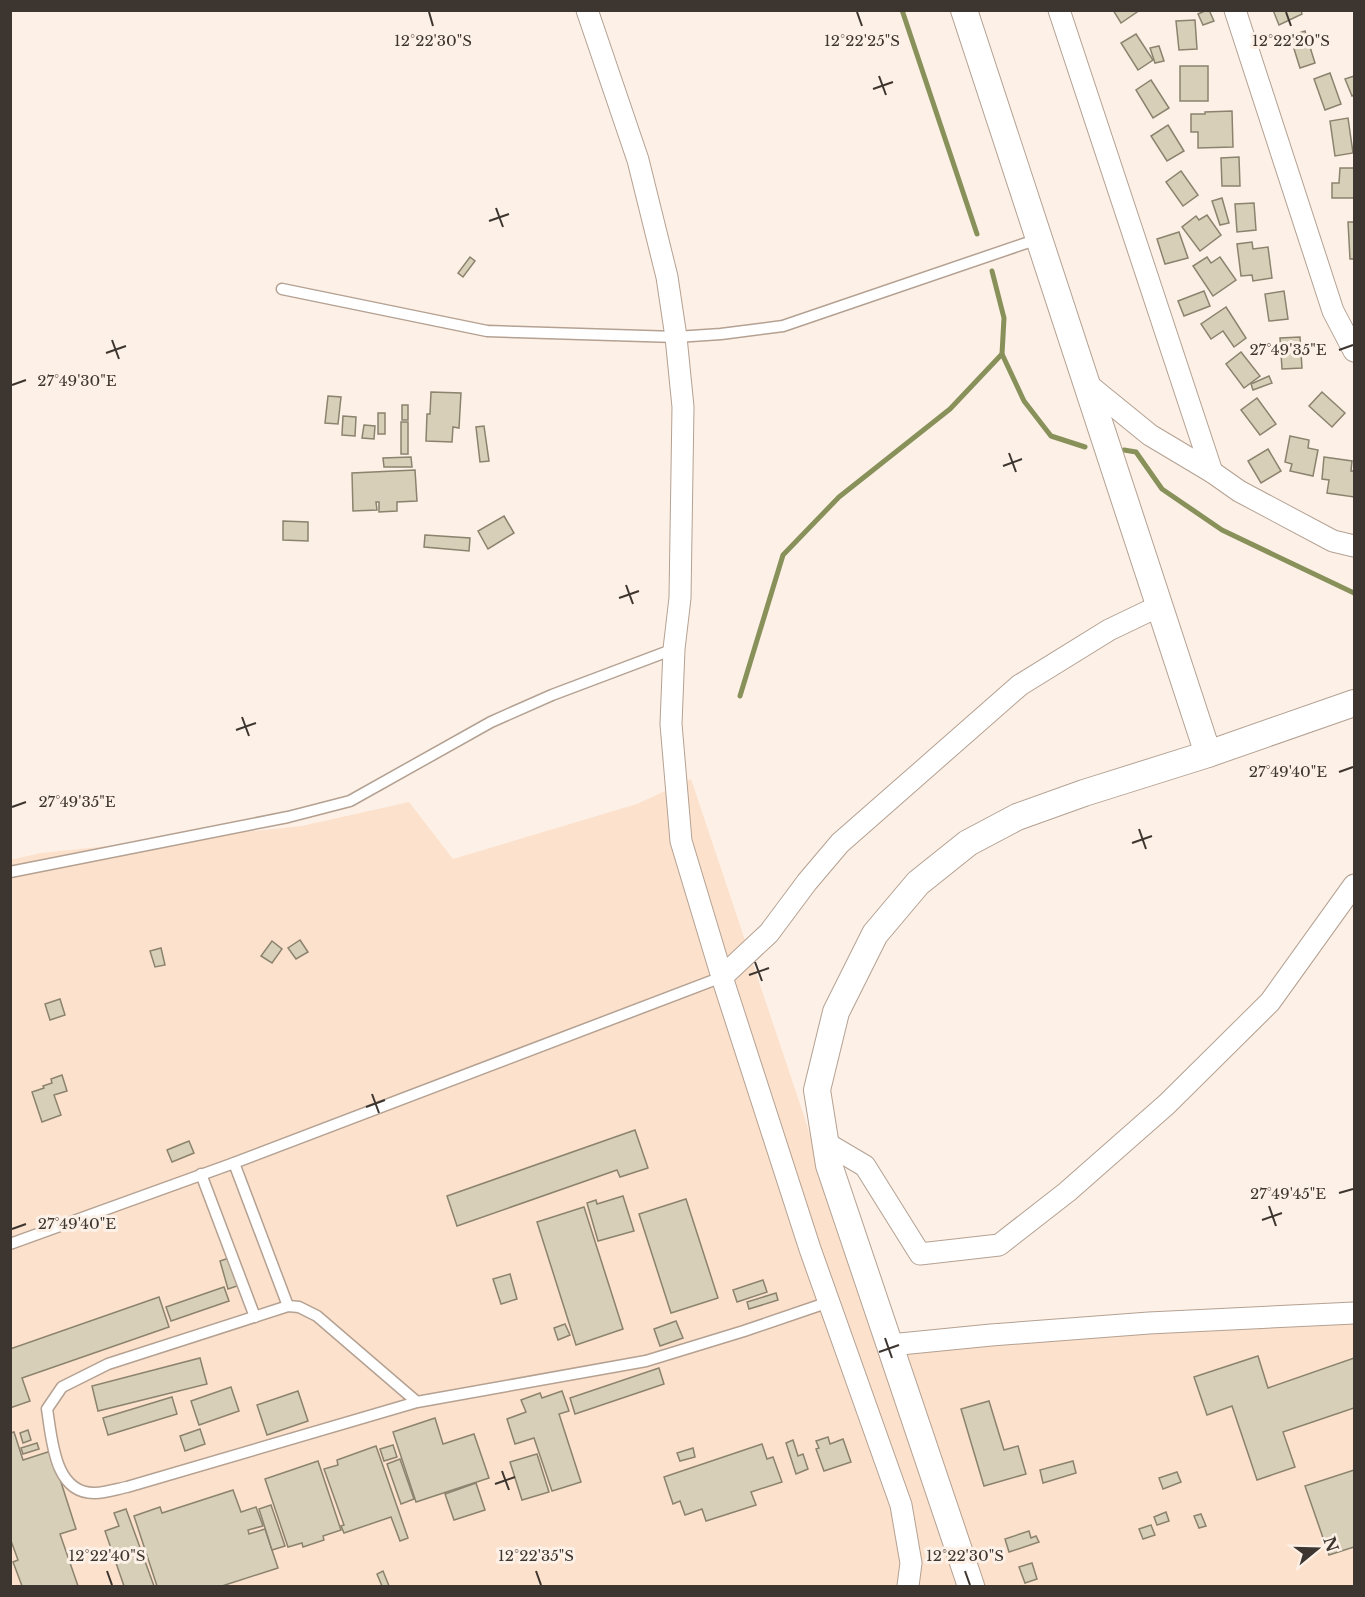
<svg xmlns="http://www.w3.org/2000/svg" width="1365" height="1597" font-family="'Libre Baskerville',serif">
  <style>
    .built { fill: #fce1cc }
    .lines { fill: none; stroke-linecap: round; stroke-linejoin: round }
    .stream { stroke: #89915a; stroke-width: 5 }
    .building { fill: #d8cfb9; stroke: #8b836e; stroke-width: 1.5 }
    .service-casing { stroke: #b4a192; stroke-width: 13 }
    .minor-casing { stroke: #b4a192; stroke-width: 23 }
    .tertiary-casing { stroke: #b4a192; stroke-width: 28 }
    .service { stroke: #fff; stroke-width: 10 }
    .minor { stroke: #fff; stroke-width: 21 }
    .tertiary { stroke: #fff; stroke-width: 26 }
    .ticks { fill: none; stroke: #3d352f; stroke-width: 2 }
    .ticks-label { font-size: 15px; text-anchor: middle; fill: #3d352f; stroke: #fdf0e6; stroke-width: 6; stroke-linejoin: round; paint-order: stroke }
  </style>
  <rect width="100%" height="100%" fill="#fdf0e6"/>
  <!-- built -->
  <path class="built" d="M691,779L803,1113L878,1354L972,1332L1354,1316V1586H11L10,860L41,853L302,826L409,802L453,859L637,804Z"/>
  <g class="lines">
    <!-- stream -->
    <g class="stream">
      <path d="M902,10L977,234"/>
      <path d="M1002,354L1024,401L1051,436L1085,447"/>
      <path d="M1124,450L1136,452L1162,489L1222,530L1354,593"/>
      <path d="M740,696L783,555L839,497L950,409L1002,354L1004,318L992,271"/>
    </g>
  </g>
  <!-- building -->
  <g class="building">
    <path d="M1113,10H1140L1121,23Z"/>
    <path d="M1207,10H1209L1214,21L1203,25L1198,14Z"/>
    <path d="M1273,10H1301L1302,14L1279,25Z"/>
    <path d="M1195,20L1197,49L1179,50L1176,21Z"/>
    <path d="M1305,31L1315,63L1300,68L1290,36Z"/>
    <path d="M1136,34L1153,60L1138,70L1121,43Z"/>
    <path d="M1159,46L1164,61L1155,63L1150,48Z"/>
    <rect x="1180" y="66" width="28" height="35"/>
    <path d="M1330,73L1341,104L1325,110L1314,79Z"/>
    <path d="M1354,76V95L1352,96L1345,79Z"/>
    <path d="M1151,80L1169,108L1153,118L1136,90Z"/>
    <path d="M1232,111L1233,147L1198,148V132H1191V114H1205V112Z"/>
    <path d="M1348,118L1353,153L1335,156L1330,121Z"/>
    <path d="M1168,125L1184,151L1167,161L1151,136Z"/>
    <path d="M1239,157L1240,186H1222L1221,158Z"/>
    <path d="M1340,168H1354V198H1332V183H1339Z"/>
    <path d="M1181,171L1198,195L1183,206L1166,182Z"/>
    <path d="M1222,198L1229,223L1220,225L1212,201Z"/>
    <path d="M1254,203L1256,230L1237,232L1235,204Z"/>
    <path d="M1207,215L1221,235L1200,251L1182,227L1196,216L1199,220Z"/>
    <path d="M1348,222H1354V259H1350Z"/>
    <path d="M1179,232L1188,258L1165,264L1157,239Z"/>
    <path d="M1252,242L1253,249L1268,247L1272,278L1253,281L1252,275L1241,276L1237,244Z"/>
    <path d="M470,257L475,261L463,277L458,273Z"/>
    <path d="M1207,257L1211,263L1220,257L1236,280L1213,296L1193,266Z"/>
    <path d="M1204,291L1210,306L1184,316L1178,301Z"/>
    <path d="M1284,291L1288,319L1269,321L1265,294Z"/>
    <path d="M1226,307L1246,338L1234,347L1223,331L1211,339L1201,324Z"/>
    <path d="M1300,337L1302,368L1282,369L1280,338Z"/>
    <path d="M1241,352L1260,376L1244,388L1226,364Z"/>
    <path d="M1269,376L1272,383L1253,390L1251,384Z"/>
    <path d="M431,392L461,393L459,428L453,427L452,442L426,441L427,414H430Z"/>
    <path d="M1322,392L1345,413L1332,427L1309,406Z"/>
    <path d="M328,396L341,397L338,424L325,423Z"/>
    <path d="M1257,398L1276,424L1260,435L1241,410Z"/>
    <rect x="402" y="405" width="6" height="15"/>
    <rect x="378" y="413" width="7" height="21"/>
    <path d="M343,416L356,417L355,436L342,435Z"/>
    <rect x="401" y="422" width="7" height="32"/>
    <path d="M364,425L375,426L374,439L362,438Z"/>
    <path d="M484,426L489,461L480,462L476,427Z"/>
    <path d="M1290,436L1309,440L1308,448L1318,450L1313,476L1290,471L1292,464L1285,462Z"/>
    <path d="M1268,449L1281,471L1261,483L1248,461Z"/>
    <path d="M411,457L412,467H384L383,458Z"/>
    <path d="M1324,457L1352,461L1351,471H1354V497L1327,493L1329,480L1322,479Z"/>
    <path d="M415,470L417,501L397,502V511L379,512V502H376L377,510L353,511L352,473Z"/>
    <path d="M504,516L514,533L488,549L478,531Z"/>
    <path d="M283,521L308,522V541L283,540Z"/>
    <path d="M425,535L470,538L469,551L424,547Z"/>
    <path d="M300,940L308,952L296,959L288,948Z"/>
    <path d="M272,941L282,949L272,963L261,956Z"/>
    <path d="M161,948L165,965L155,967L150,951Z"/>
    <path d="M60,999L65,1015L50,1020L45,1004Z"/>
    <path d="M62,1075L67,1091L54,1095L61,1115L42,1122L32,1092L44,1088L43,1086L52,1083L51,1079Z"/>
    <path d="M635,1130L648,1168L620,1177L617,1170L457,1226L447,1196Z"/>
    <path d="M189,1141L194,1153L172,1162L167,1150Z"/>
    <path d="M623,1196L634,1231L598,1241L587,1203L596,1200L597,1204Z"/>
    <path d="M686,1199L718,1298L671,1313L639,1214Z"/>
    <path d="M584,1207L623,1329L576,1345L537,1222Z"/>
    <path d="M232,1257L240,1285L228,1289L220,1261Z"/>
    <path d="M510,1274L517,1299L501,1304L493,1279Z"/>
    <path d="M763,1280L767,1292L737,1302L733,1290Z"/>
    <path d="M224,1287L229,1301L171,1321L166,1307Z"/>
    <path d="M776,1293L778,1300L749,1309L747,1302Z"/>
    <path d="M159,1297L169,1327L22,1378L30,1401L10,1408V1349Z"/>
    <path d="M676,1321L683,1338L660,1346L654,1329Z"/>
    <path d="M565,1324L570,1335L558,1340L554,1328Z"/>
    <path d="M1258,1356L1268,1388L1354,1358V1408L1283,1432L1295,1467L1257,1480L1232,1406L1207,1415L1194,1377Z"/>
    <path d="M200,1358L207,1384L98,1411L92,1386Z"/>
    <path d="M659,1368L664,1384L575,1414L570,1398Z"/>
    <path d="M231,1387L239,1411L199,1425L191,1401Z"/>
    <path d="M298,1391L308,1421L267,1435L257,1405Z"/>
    <path d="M562,1391L569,1411L559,1414L581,1482L552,1491L534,1438L515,1444L507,1419L526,1412L521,1400L540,1393L542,1398Z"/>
    <path d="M172,1397L177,1414L108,1435L103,1418Z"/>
    <path d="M989,1401L1004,1450L1018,1446L1026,1474L984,1486L961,1409Z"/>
    <path d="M435,1418L443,1444L474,1434L489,1478L416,1502L393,1432Z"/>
    <path d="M200,1429L205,1444L185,1451L180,1436Z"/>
    <path d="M28,1430L31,1440L23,1443L20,1433Z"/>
    <path d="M14,1432L23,1460L51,1451L76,1529L60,1534L78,1586H22L13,1562L18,1560L10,1538V1433Z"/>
    <path d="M828,1437L830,1444L843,1439L851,1462L824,1471L816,1449L819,1448L816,1441Z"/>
    <path d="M793,1440L798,1456L803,1454L808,1469L796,1474L786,1443Z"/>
    <path d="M37,1443L39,1449L23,1454L21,1448Z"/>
    <path d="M762,1444L767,1459L773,1457L782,1482L751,1492L756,1505L706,1521L702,1509L685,1515L680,1501L673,1504L664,1477Z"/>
    <path d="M393,1445L397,1457L384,1461L380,1449Z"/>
    <path d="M376,1446L408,1538L400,1541L391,1517L344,1533L341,1526L344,1525L324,1469L338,1465L337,1460Z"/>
    <path d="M693,1448L695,1457L680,1461L677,1453Z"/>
    <path d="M537,1454L549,1492L522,1500L510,1462Z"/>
    <path d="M400,1459L414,1499L401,1504L387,1464Z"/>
    <path d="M318,1461L341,1530L323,1536L324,1540L303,1547L302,1543L288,1547L265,1479Z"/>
    <path d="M1073,1461L1076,1473L1043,1483L1040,1470Z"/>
    <path d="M1354,1470V1547L1329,1555L1305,1486Z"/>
    <path d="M1177,1472L1181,1482L1163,1489L1159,1478Z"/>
    <path d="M476,1483L485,1510L454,1520L445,1494Z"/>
    <path d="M233,1490L241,1512L256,1507L263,1526L248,1530L249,1534L265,1529L278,1568L222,1586H157L134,1516L160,1507L162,1513Z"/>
    <path d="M271,1505L285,1546L272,1550L259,1509Z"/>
    <path d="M126,1509L154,1586H124L105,1531L119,1526L114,1513Z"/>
    <path d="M1166,1512L1169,1521L1157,1525L1154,1517Z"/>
    <path d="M1201,1514L1206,1526L1199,1528L1194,1516Z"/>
    <path d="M1151,1525L1155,1535L1143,1539L1139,1529Z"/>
    <path d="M1029,1531L1031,1538L1036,1536L1039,1542L1009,1552L1005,1539Z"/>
    <path d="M1032,1563L1037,1579L1025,1583L1019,1567Z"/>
    <path d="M383,1571L389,1586H382L377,1574Z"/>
  </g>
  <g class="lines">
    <!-- service casing -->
    <g class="service-casing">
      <g id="service">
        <path d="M282,289L487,331L676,337L721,334L783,326L1038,239"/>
        <path d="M10,872L288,817L350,801L491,722L552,695L674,649"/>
        <path d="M234,1163L288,1306"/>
        <path d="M201,1174L255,1317"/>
        <path d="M10,1244L234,1163L722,977"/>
        <path d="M417,1402L317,1316L299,1307L288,1306L108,1364L62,1387L47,1409C52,1439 54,1494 95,1493C105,1493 117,1489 127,1487L417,1402L646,1361L744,1331L829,1302"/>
      </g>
    </g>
    <!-- minor casing -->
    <g class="minor-casing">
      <g id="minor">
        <path d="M587,10L638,160L667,277L676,337L683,407L680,598L674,649L671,724L681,841L722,977L810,1249L901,1505L911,1563L908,1586"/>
        <path d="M1059,10L1212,472"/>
        <path d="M1235,10L1333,311L1354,351"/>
        <path d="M1086,383L1150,435L1212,472L1239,491L1333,541L1354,546"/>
        <path d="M722,977L769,933L807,882L840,843L1020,685L1109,630L1159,606"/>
        <path d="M826,1143L865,1166L920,1254L999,1245L1067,1192L1167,1104L1270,1002L1354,885"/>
        <path d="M890,1345L991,1335L1149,1323L1354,1313"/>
      </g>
    </g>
    <!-- tertiary casing -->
    <g class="tertiary-casing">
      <g id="tertiary">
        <path d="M964,10L1208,754"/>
        <path d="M971,1586L829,1165L817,1090L836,1012L875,934L918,883L968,843L1017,817L1084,793L1208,754L1354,703"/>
      </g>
    </g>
    <!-- service -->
    <use href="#service" class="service"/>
    <!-- minor -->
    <use href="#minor" class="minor"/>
    <!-- tertiary -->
    <use href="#tertiary" class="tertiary"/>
  </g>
  <!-- ticks -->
  <path class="ticks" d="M429,12L433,26M857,12L862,26M1286,12L1291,26M879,76L886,95M873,89L893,82M496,208L503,227M489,221L509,214M112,340L119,359M1339,350L1353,345M106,353L126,346M12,385L26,380M1009,453L1016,472M1003,466L1022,459M626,585L633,604M619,598L639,591M242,717L249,736M236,730L256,723M1339,772L1353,767M12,807L26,802M1139,829L1146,849M1132,843L1152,836M755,962L762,981M749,975L769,968M372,1094L379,1113M366,1107L385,1100M1339,1193L1353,1189M1269,1206L1276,1226M1262,1220L1282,1213M12,1229L26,1224M885,1338L892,1358M879,1352L899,1345M502,1471L509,1490M495,1484L515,1477M107,1571L112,1585M536,1571L541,1585M965,1571L970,1585"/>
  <g class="ticks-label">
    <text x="433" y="46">12°22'30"S</text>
    <text x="862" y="46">12°22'25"S</text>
    <text x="1291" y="46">12°22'20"S</text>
    <text x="1288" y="355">27°49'35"E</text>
    <text x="77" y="386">27°49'30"E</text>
    <text x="1288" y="777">27°49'40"E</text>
    <text x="77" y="807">27°49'35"E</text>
    <text x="1288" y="1199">27°49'45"E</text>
    <text x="77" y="1229">27°49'40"E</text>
    <text x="107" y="1561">12°22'40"S</text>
    <text x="536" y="1561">12°22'35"S</text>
    <text x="965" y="1561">12°22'30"S</text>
  </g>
  <!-- border -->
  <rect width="1365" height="1597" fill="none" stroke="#3d352f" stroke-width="24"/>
  <!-- north arrow -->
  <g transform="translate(1317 1549) rotate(71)" stroke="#fdf0e6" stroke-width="4.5" paint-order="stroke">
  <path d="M0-4.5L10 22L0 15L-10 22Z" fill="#3d352f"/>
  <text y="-9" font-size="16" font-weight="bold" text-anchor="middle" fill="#3d352f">N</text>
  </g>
</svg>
